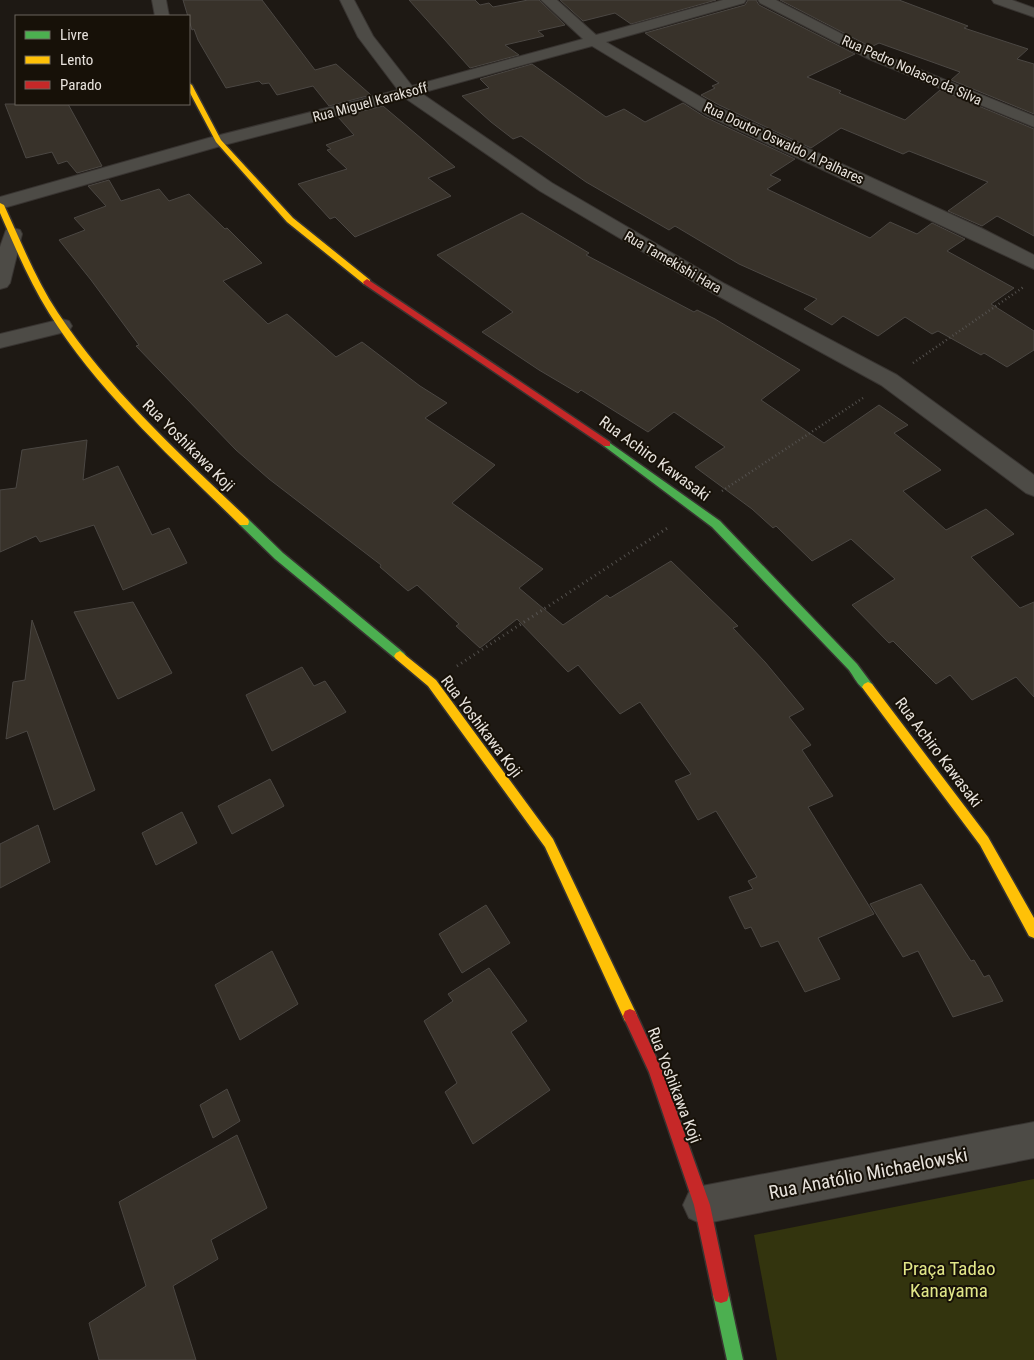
<svg xmlns="http://www.w3.org/2000/svg" width="1034" height="1360" font-family="'Roboto Condensed',sans-serif">
  <style>
    .green { fill: #33340e }
    .building { fill: #38322a; stroke: #4b4743 }
    .lines { fill: none; stroke-linecap: round; stroke-linejoin: round }
    .street-casing { stroke: #383431; stroke-width: 2 }
    .fast-casing { stroke: #383431; stroke-width: 3 }
    .slow-casing { stroke: #383431; stroke-width: 3 }
    .jam-casing { stroke: #383431; stroke-width: 3 }
    .path-far1 { stroke: #54514e; stroke-width: 2.5; stroke-dasharray: 1 3; stroke-linecap: butt }
    .path { stroke: #54514e; stroke-width: 3; stroke-dasharray: 1 4; stroke-linecap: butt }
    .street { fill: #4d4b46; fill-rule: evenodd }
    .fast { fill: #4caf50; fill-rule: evenodd }
    .slow { fill: #ffc107; fill-rule: evenodd }
    .jam { fill: #c62828; fill-rule: evenodd }
    .labels { text-anchor: middle; stroke-width: 4; stroke-linejoin: round; paint-order: stroke }
    .far-street-label { font-size: 14px; fill: #e7e2dc; stroke: #171108 }
    .street-label { font-size: 16px; fill: #e7e2dc; stroke: #171108 }
    .near-street-label { font-size: 19px; fill: #e7e2dc; stroke: #171108 }
    .near-park-label { font-size: 19px; fill: #e1e688; stroke: #171108 }
  </style>
  <rect width="100%" height="100%" fill="#1e1914"/>
  <!-- green -->
  <path class="green" d="M1034,1179V1360H777L754,1235Z"/>
  <!-- building -->
  <g class="building">
    <path d="M183,0H262L315,70L336,64L371,95L329,106L313,86L277,95L269,83L262,84L259,81L226,88L198,40L194,29L192,30Z"/>
    <path d="M409,0H475L480,5L489,3L493,7L528,0H539L565,25L538,31L544,36L505,45L519,55L470,68Z"/>
    <path d="M560,0H716L631,24L615,13L583,21Z"/>
    <path d="M748,0H756L759,5L855,54L807,77L841,91L839,93L905,120L940,90L1034,129V236L997,216L982,226L948,211L988,182L909,151L903,154L841,128L811,148L719,105L701,95L715,88L712,86L719,83L645,33L745,5Z"/>
    <path d="M780,0H899L968,26L964,28L1028,49L1017,59L1034,64V114L951,80L960,72L879,43L871,47Z"/>
    <path d="M532,64L606,117L624,109L645,122L683,103L705,117L795,159L770,175L781,180L767,189L870,238L890,222L917,234L932,223L965,239L947,251L1014,288L991,304L1034,331V350L1007,367L984,353L981,355L938,331L932,334L905,317L878,336L843,316L832,325L804,309L817,299L739,264L675,226L669,230L586,182L521,136L513,139L491,122L462,96L489,88L480,79Z"/>
    <path d="M5,104H68L102,166L77,173L67,161L58,164L52,152L26,158Z"/>
    <path d="M383,106L455,167L428,178L451,196L355,237L335,217L330,219L298,184L347,169L327,150L331,149L326,145L354,135L338,117Z"/>
    <path d="M109,180L121,201L159,189L169,201L189,194L225,229L227,228L262,263L223,281L268,324L287,314L336,357L362,342L420,386L447,403L425,418L495,465L452,503L543,569L519,588L563,625L607,595L610,598L671,561L738,626L733,628L765,662L804,709L789,717L811,745L802,750L833,796L808,807L874,914L818,938L840,979L805,992L778,941L761,947L751,927L745,929L729,897L753,889L748,881L757,877L716,811L698,820L675,781L691,774L640,702L620,714L578,665L568,672L517,619L480,648L456,626L459,624L417,585L408,591L380,567L381,565L269,479L236,450L136,346L139,345L91,280L59,240L85,230L74,218L106,206L88,186Z"/>
    <path d="M522,213L589,253L586,255L694,312L697,310L715,319L800,370L761,400L824,443L879,405L908,425L894,433L941,470L903,491L946,530L986,509L1014,534L971,557L1020,608L1034,602V697L1016,677L972,700L950,675L936,684L893,641L889,643L852,605L895,579L851,539L812,561L776,526L773,528L752,509L695,467L725,447L674,412L648,432L581,390L578,393L539,370L482,332L513,312L437,255Z"/>
    <path d="M87,440L83,480L118,466L152,535L169,528L187,563L123,590L94,525L40,542L36,536L0,552V490L16,488L22,450Z"/>
    <path d="M133,602L172,673L118,699L74,612Z"/>
    <path d="M32,620L95,790L54,810L27,731L6,739L13,682L25,680Z"/>
    <path d="M302,667L314,686L325,681L346,712L272,751L246,695Z"/>
    <path d="M270,779L284,806L232,834L218,806Z"/>
    <path d="M182,812L197,843L156,865L142,833Z"/>
    <path d="M38,825L50,862L0,888V844Z"/>
    <path d="M921,884L971,961L974,960L984,977L989,975L1003,1001L953,1017L918,951L903,957L870,904Z"/>
    <path d="M486,905L510,943L462,973L439,934Z"/>
    <path d="M272,951L298,1004L240,1040L215,985Z"/>
    <path d="M489,968L527,1021L511,1032L550,1090L473,1144L445,1092L457,1083L424,1021L453,1001L448,994Z"/>
    <path d="M227,1089L240,1121L213,1138L200,1105Z"/>
    <path d="M237,1135L267,1208L211,1240L218,1259L173,1286L196,1360H99L89,1323L146,1286L119,1202Z"/>
  </g>
  <g class="lines">
    <!-- street casing -->
    <g class="street-casing">
      <g id="street">
        <path d="M152,0H166L169,16H155Z"/>
        <path d="M340,0H354L373,36L412,86L583,39L541,0H557L596,35L723,0H746L744,3L606,42L718,107L981,228L1034,255V269L706,115L592,46L421,93L552,183L725,284L897,375L1034,475V496L1026,493L881,385L711,292L540,191L405,98L224,145L0,209V197L212,137L398,90L358,37Z"/>
        <path d="M758,0H776L879,53L1034,116V127L869,59L760,3Z"/>
        <path d="M992,0H1012L1034,8V17L994,3Z"/>
        <path d="M13,228L20,230L22,234L10,283L7,287L0,289V247L6,230Z"/>
        <path d="M62,319L69,321L72,326L69,331L0,348V334Z"/>
        <path d="M1034,1122V1158L702,1224L689,1218L683,1205L689,1192L702,1186Z"/>
      </g>
    </g>
    <!-- fast casing -->
    <g class="fast-casing">
      <g id="fast">
        <path d="M607,441L720,521L857,664L872,684L874,687L872,690C861,693 855,678 849,670L712,527L604,446L602,444Z"/>
        <path d="M244,518L248,519L283,553L404,653L406,656L404,659H396L275,559L240,525L239,522L240,519Z"/>
        <path d="M721,1287L727,1289L729,1295L743,1360H727L713,1295L715,1289Z"/>
      </g>
    </g>
    <!-- slow casing -->
    <g class="slow-casing">
      <g id="slow">
        <path d="M189,83L192,85L221,140L293,218L370,280V284H364L287,222L216,142L189,91Z"/>
        <path d="M0,203L4,205C21,242 36,280 58,313C110,391 181,455 248,519L249,522L248,525H240C173,459 99,393 49,313C29,281 15,247 0,213Z"/>
        <path d="M400,651L436,680L553,839L635,1011L637,1016L635,1021L630,1023L625,1021L545,847L428,686L396,659L394,656L396,653Z"/>
        <path d="M868,682L872,684L988,837L1034,918V938L1029,936L980,845L864,690L862,687L864,684Z"/>
      </g>
    </g>
    <!-- jam casing -->
    <g class="jam-casing">
      <g id="jam">
        <path d="M367,279L610,442V446H604L364,284L363,282Z"/>
        <path d="M630,1009L635,1011L662,1070L710,1205L729,1295L727,1301L721,1303L715,1301L713,1295L694,1205L649,1072L623,1016L625,1011Z"/>
      </g>
    </g>
    <!-- path-far1 -->
    <g class="path-far1">
      <path d="M913,363L1025,286"/>
      <path d="M722,491L863,398"/>
    </g>
    <!-- path -->
    <path class="path" d="M457,666L669,527"/>
    <!-- street -->
    <use href="#street" class="street"/>
    <!-- fast -->
    <use href="#fast" class="fast"/>
    <!-- slow -->
    <use href="#slow" class="slow"/>
    <!-- jam -->
    <use href="#jam" class="jam"/>
  </g>
  <g class="labels">
    <!-- far-street labels -->
    <g class="far-street-label">
      <text transform="translate(912 70) rotate(24)" y="5">Rua Pedro Nolasco da Silva</text>
      <text transform="translate(370 102) rotate(-15)" y="5">Rua Miguel Karaksoff</text>
      <text transform="translate(784 143) rotate(25)" y="5">Rua Doutor Oswaldo A Palhares</text>
      <text transform="translate(673 262) rotate(30)" y="5">Rua Tamekishi Hara</text>
    </g>
    <!-- street labels -->
    <g class="street-label">
      <text transform="translate(189 445) rotate(45)" y="6">Rua Yoshikawa Koji</text>
      <text transform="translate(655 458) rotate(36)" y="6">Rua Achiro Kawasaki</text>
      <text transform="translate(482 726) rotate(53)" y="6">Rua Yoshikawa Koji</text>
      <text transform="translate(939 752) rotate(53)" y="6">Rua Achiro Kawasaki</text>
      <text transform="translate(675 1085) rotate(69)" y="6">Rua Yoshikawa Koji</text>
    </g>
    <!-- near-street labels -->
    <g class="near-street-label">
      <text transform="translate(868 1173) rotate(-11)" y="7">Rua Anatólio Michaelowski</text>
    </g>
    <!-- near-park labels -->
    <g class="near-park-label">
      <text x="949" y="1275">Praça Tadao<tspan x="949" dy="22">Kanayama</tspan></text>
    </g>
  </g>
  <!-- legend -->
  <rect x="15" y="15" width="175" height="90" fill="#171108" stroke="#6a655d"/>
  <rect x="25" y="31" width="25" height="8" fill="#4caf50" stroke="#6a655d"/>
  <text x="60" y="40" font-size="15" fill="#e7e2dc">Livre</text>
  <rect x="25" y="56" width="25" height="8" fill="#ffc107" stroke="#6a655d"/>
  <text x="60" y="65" font-size="15" fill="#e7e2dc">Lento</text>
  <rect x="25" y="81" width="25" height="8" fill="#c62828" stroke="#6a655d"/>
  <text x="60" y="90" font-size="15" fill="#e7e2dc">Parado</text>
</svg>
